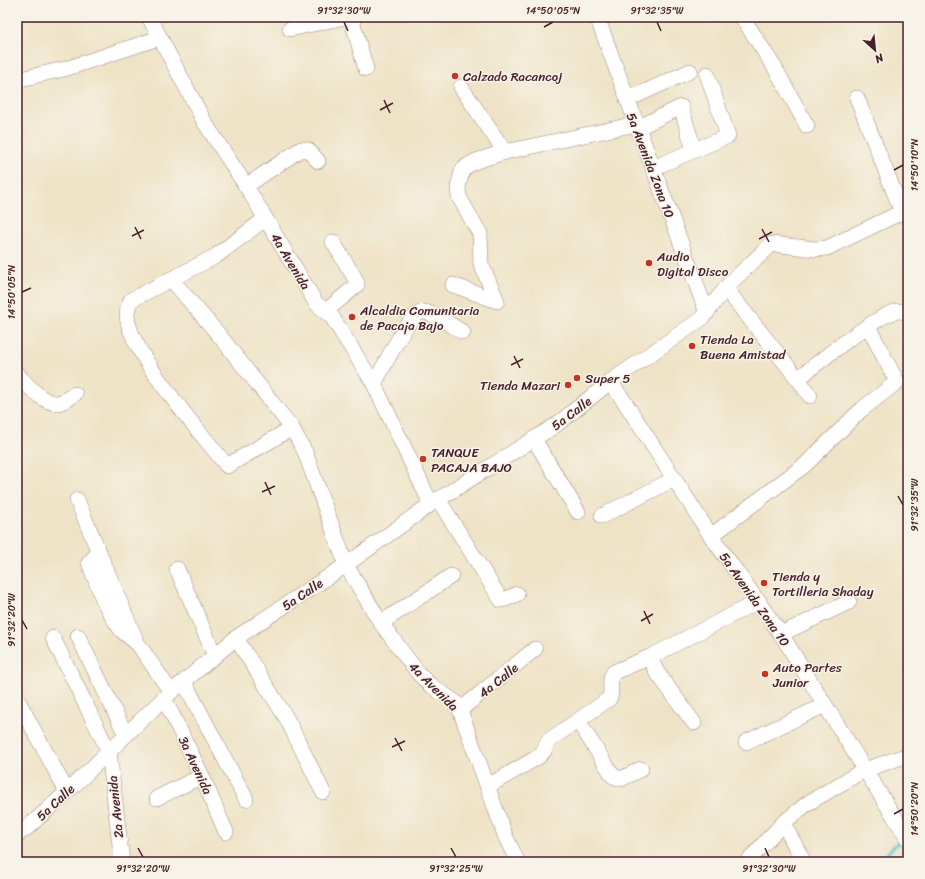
<svg xmlns="http://www.w3.org/2000/svg" width="925" height="879" font-family="Sriracha,sans-serif">
  <style>
    .lines { fill: none; stroke-linecap: round; stroke-linejoin: round }
    .stream { stroke: #5cc8d5; stroke-width: 3.5 }
    .minor-casing { stroke: #9c8178; stroke-width: 16 }
    .minor { stroke: #fff; stroke-width: 15 }
    .ticks { fill: none; stroke: #4a1f2b; stroke-width: 1.5 }
    .poi-dot { fill: #c8321e; stroke: #f7f3e8; stroke-width: 1.5 }
    .labels { text-anchor: middle; stroke-width: 3; stroke-linejoin: round; paint-order: stroke }
    .poi-label { font-size: 13px; fill: #4a1f2b; stroke: #f7f3e8; text-anchor: start }
    .street-label { font-size: 13px; fill: #4a1f2b; stroke: #f7f3e8 }
    .neatline { fill: none; stroke: #4a1f2b; stroke-width: 1.5 }
    .ticks-label { font-size: 10px; text-anchor: middle; fill: #4a1f2b }
  </style>
  <rect width="100%" height="100%" fill="#f7f3e8"/>
  <filter id="ink" filterUnits="userSpaceOnUse"><feTurbulence type="fractalNoise" baseFrequency=".025" numOctaves="2"/><feDisplacementMap in="SourceGraphic" scale="8" xChannelSelector="R" yChannelSelector="G"/><feConvolveMatrix kernelMatrix="1 2 1 2 8 2 1 2 1" color-interpolation-filters="sRGB"/></filter>
  <filter id="wash" filterUnits="userSpaceOnUse"><feTurbulence type="fractalNoise" baseFrequency=".012" numOctaves="4" result="noise"/><feDisplacementMap in="SourceGraphic" scale="16" xChannelSelector="R" yChannelSelector="G"/><feGaussianBlur stdDeviation="0.9" result="paint"/><feColorMatrix in="noise" values="0 0 0 0 0 0 0 0 0 0 0 0 0 0 0 0 0 1.4 0 .05"/><feComposite in="paint" operator="in"/></filter>
  <g filter="url(#wash)">
    <rect width="100%" height="100%" fill="#eee3c6"/>
    <g class="lines">
      <!-- stream -->
      <path class="stream" d="M879,862L900,840"/>
    </g>
  </g>
  <g filter="url(#ink)">
    <g class="lines">
      <!-- minor casing -->
      <g class="minor-casing">
        <g id="minor">
          <path d="M149,17L205,123L246,186L316,303L332,317L374,384L431,504"/>
          <path d="M351,17L366,69"/>
          <path d="M597,17L707,313"/>
          <path d="M742,17L775,68L807,126"/>
          <path d="M290,29L345,17"/>
          <path d="M17,80L68,68L159,38"/>
          <path d="M461,87L505,152"/>
          <path d="M857,98L902,212"/>
          <path d="M627,100L690,71"/>
          <path d="M637,128L681,107L694,150"/>
          <path d="M653,168L728,136L707,74"/>
          <path d="M246,186L301,149L308,150L318,161"/>
          <path d="M265,219L216,256L131,300C129,305 127,309 127,314C127,351 203,435 227,466L292,428"/>
          <path d="M171,279L219,335L292,428L305,452L346,565L381,623L418,673L430,685L455,702L460,710L506,838L518,862"/>
          <path d="M453,285L497,301L481,264L480,234L459,197L458,187L462,171L467,166L476,161L505,152L636,124"/>
          <path d="M726,289L798,379L810,396"/>
          <path d="M326,311L357,285L356,280L333,242"/>
          <path d="M17,374C27,384 42,404 58,403C64,402 70,397 75,394"/>
          <path d="M798,379C815,365 881,311 899,311C902,311 905,312 908,312"/>
          <path d="M610,382L624,401L711,536L781,634L908,839"/>
          <path d="M374,384C382,371 409,311 424,312C434,313 454,327 463,332"/>
          <path d="M534,439L578,512"/>
          <path d="M438,499L498,595L501,600L506,599L517,594"/>
          <path d="M77,500L136,640"/>
          <path d="M602,516L674,479"/>
          <path d="M711,536L806,464L861,410L897,382L868,326"/>
          <path d="M99,552L89,563L104,602L115,621L122,631L138,644L171,692"/>
          <path d="M177,569L215,656"/>
          <path d="M381,623L451,576"/>
          <path d="M781,634L849,602"/>
          <path d="M78,636L126,735"/>
          <path d="M53,638L109,752L122,862"/>
          <path d="M236,638L287,719L323,792"/>
          <path d="M650,657L656,671L694,723"/>
          <path d="M184,682L246,799"/>
          <path d="M164,698L202,776L226,832"/>
          <path d="M17,699L67,792"/>
          <path d="M460,710L535,649"/>
          <path d="M578,721L613,776L621,779L641,769"/>
          <path d="M746,742L825,705"/>
          <path d="M488,786L538,757L544,751L548,741L609,699C614,690 607,680 614,672L650,657L759,601"/>
          <path d="M157,798L202,776"/>
          <path d="M783,823L804,862"/>
          <path d="M17,835L28,827L67,792L164,698L236,638L346,565L431,504L556,425L610,382L701,319L730,283L772,244L815,249L827,248L908,209"/>
          <path d="M747,862L783,823L808,803L864,770L908,755"/>
        </g>
      </g>
      <!-- minor -->
      <use href="#minor" class="minor"/>
    </g>
  </g>
  <!-- ticks -->
  <path class="ticks" d="M344,22L348,31M657,22L661,31M544,27L553,22M384,100L390,113M380,110L393,103M894,170L903,165M135,227L141,239M762,229L769,242M132,236L144,230M759,239L772,232M22,292L31,288M514,356L520,368M511,365L523,359M265,482L271,495M262,492L275,486M898,496L903,505M644,611L650,624M22,620L27,629M641,621L653,614M395,738L402,751M392,747L405,741M894,814L903,809M138,848L143,857M451,848L456,857M765,848L769,857"/>
  <!-- markers -->
  <g class="poi-dot">
    <circle cx="455" cy="76" r="4"/>
    <circle cx="649" cy="263" r="4"/>
    <circle cx="352" cy="317" r="4"/>
    <circle cx="692" cy="346" r="4"/>
    <circle cx="577" cy="378" r="4"/>
    <circle cx="568" cy="385" r="4"/>
    <circle cx="423" cy="459" r="4"/>
    <circle cx="764" cy="583" r="4"/>
    <circle cx="765" cy="674" r="4"/>
  </g>
  <g class="labels">
    <!-- poi labels -->
    <g class="poi-label">
      <text x="463" y="81">Calzado Racancoj</text>
      <text x="657" y="261">Audio<tspan x="657" dy="15">Digital Disco</tspan></text>
      <text x="360" y="315">Alcaldia Comunitaria<tspan x="360" dy="15">de Pacaja Bajo</tspan></text>
      <text x="700" y="344">Tienda La<tspan x="700" dy="15">Buena Amistad</tspan></text>
      <text x="585" y="383">Super 5</text>
      <text x="560" y="390" text-anchor="end">Tienda Mazari</text>
      <text x="431" y="457">TANQUE<tspan x="431" dy="15">PACAJA BAJO</tspan></text>
      <text x="772" y="581">Tienda y<tspan x="772" dy="15">Tortilleria Shaday</tspan></text>
      <text x="773" y="672">Auto Partes<tspan x="773" dy="15">Junior</tspan></text>
    </g>
    <!-- street labels -->
    <g class="street-label">
      <text transform="translate(651 165) rotate(69)" y="5">5a Avenida Zona 10</text>
      <text transform="translate(291 261) rotate(59)" y="5">4a Avenida</text>
      <text transform="translate(571 413) rotate(-37)" y="5">5a Calle</text>
      <text transform="translate(302 594) rotate(-34)" y="5">5a Calle</text>
      <text transform="translate(755 599) rotate(55)" y="5">5a Avenida Zona 10</text>
      <text transform="translate(498 680) rotate(-39)" y="5">4a Calle</text>
      <text transform="translate(434 686) rotate(45)" y="5">4a Avenida</text>
      <text transform="translate(196 765) rotate(65)" y="5">3a Avenida</text>
      <text transform="translate(55 802) rotate(-43)" y="5">5a Calle</text>
      <text transform="translate(115 807) rotate(-96)" y="5">2a Avenida</text>
    </g>
  </g>
  <!-- margin -->
  <rect width="925" height="879" fill="none" stroke="#f7f3e8" stroke-width="44"/>
  <!-- north arrow -->
  <g transform="translate(875 50) rotate(153)" stroke="#f7f3e8" stroke-width="3" paint-order="stroke">
  <path d="M0-3L7 15L0 10L-7 15Z" fill="#4a1f2b"/>
  <text y="-6" font-size="11" font-weight="bold" text-anchor="middle" fill="#4a1f2b">N</text>
  </g>
  <rect x="22" y="22" width="881" height="835" class="neatline"/>
  <g class="ticks-label">
    <text x="344" y="14">91°32'30"W</text>
    <text x="553" y="14">14°50'05"N</text>
    <text x="657" y="14">91°32'35"W</text>
    <text transform="translate(914 165) rotate(-90)" y="4">14°50'10"N</text>
    <text transform="translate(11 292) rotate(-90)" y="4">14°50'05"N</text>
    <text transform="translate(914 505) rotate(-90)" y="4">91°32'35"W</text>
    <text transform="translate(11 620) rotate(-90)" y="4">91°32'20"W</text>
    <text transform="translate(914 809) rotate(-90)" y="4">14°50'20"N</text>
    <text x="143" y="872">91°32'20"W</text>
    <text x="456" y="872">91°32'25"W</text>
    <text x="769" y="872">91°32'30"W</text>
  </g>
</svg>
